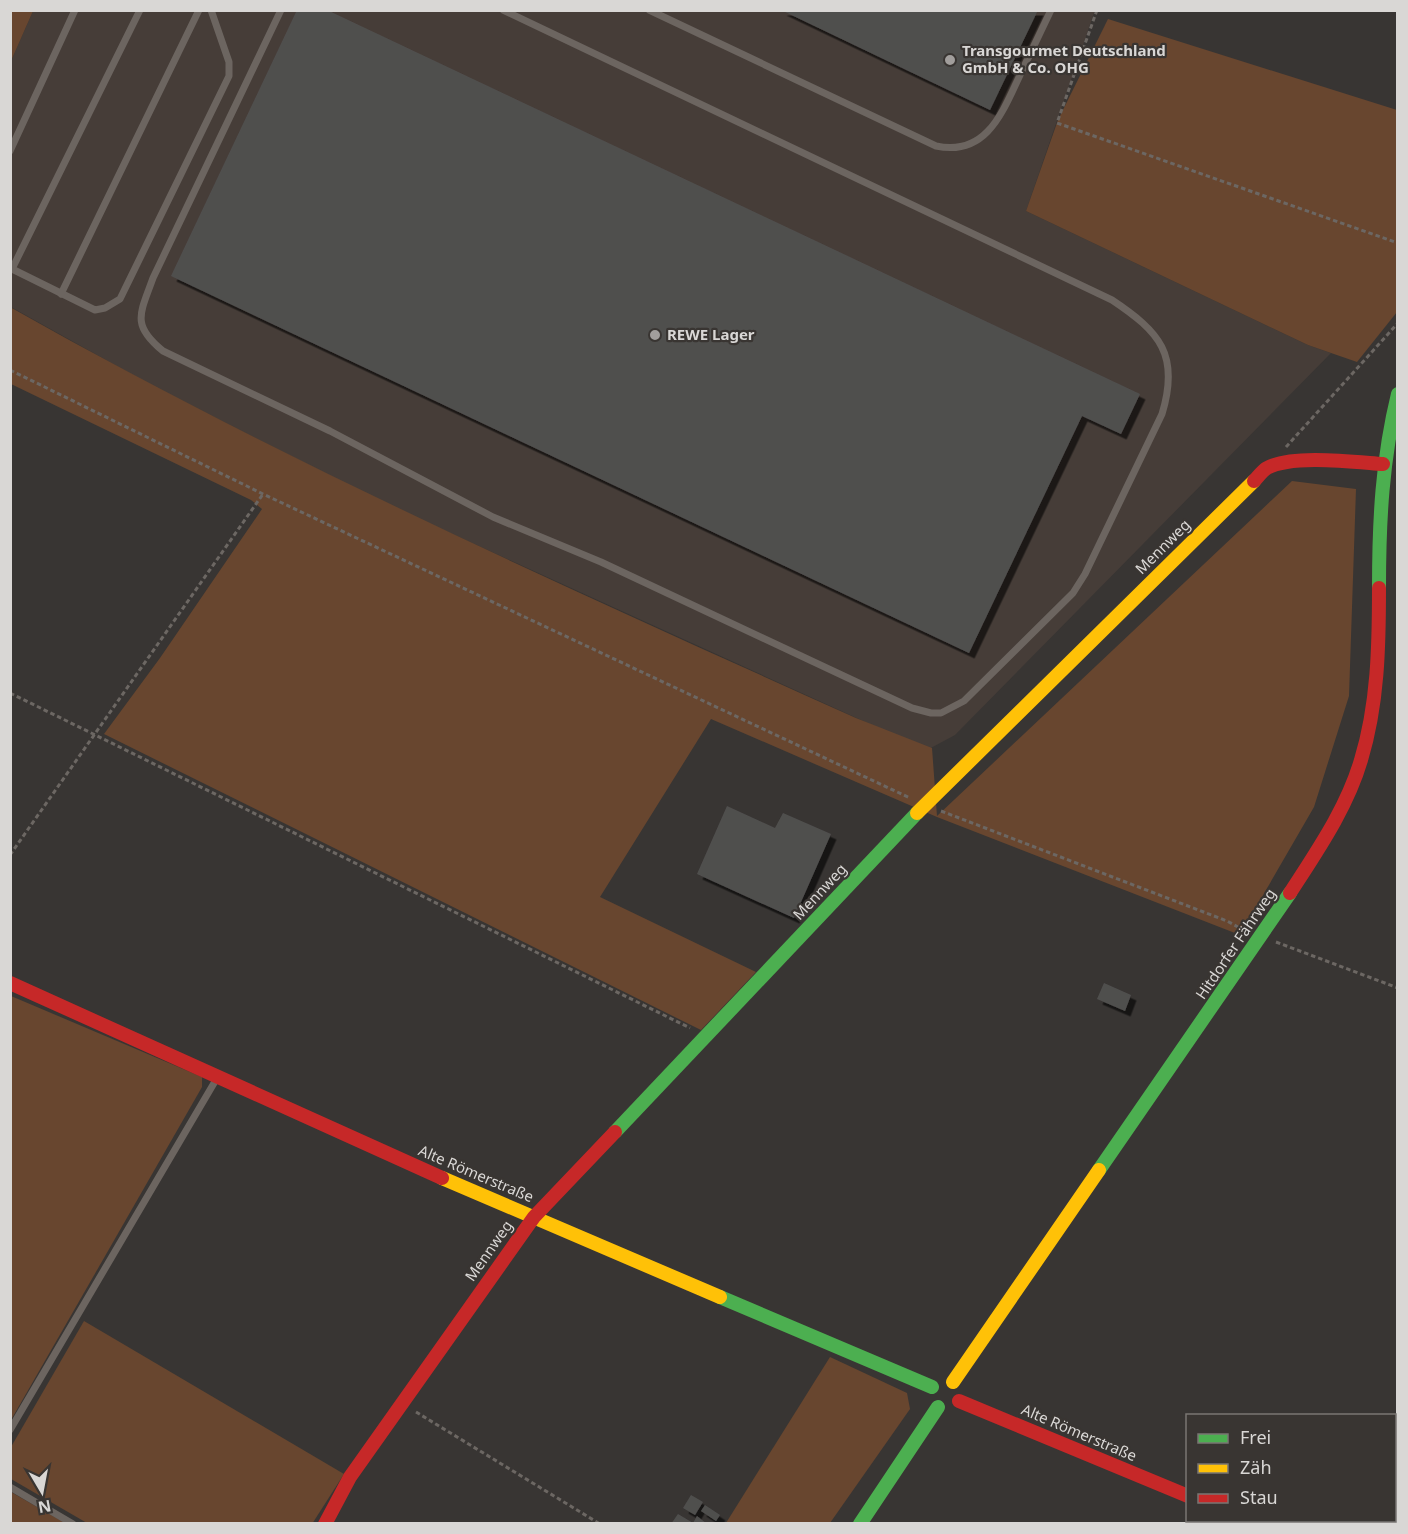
<svg xmlns="http://www.w3.org/2000/svg" width="1408" height="1534" font-family="'Noto Sans',sans-serif">
  <style>
    .built { fill: #463d38 }
    .green { fill: #68462f }
    .building { fill: #504f4e; filter: url(#shadow) }
    .lines { fill: none; stroke-linecap: round; stroke-linejoin: round }
    .path { stroke: #6c6763; stroke-width: 3; stroke-dasharray: 4.5 3; stroke-linecap: butt }
    .lane { stroke: #6c6560; stroke-width: 7 }
    .fast { stroke: #4caf50; stroke-width: 14 }
    .slow { stroke: #ffc107; stroke-width: 14 }
    .jam { stroke: #c62828; stroke-width: 14 }
    .poi-dot { fill: #a19e9c; stroke: #393532; stroke-width: 2 }
    .labels { text-anchor: middle; stroke-width: 4.5; stroke-linejoin: round; paint-order: stroke }
    .poi-label { font-size: 15px; font-weight: bold; fill: #d9d7d5; stroke: #393532; text-anchor: start }
    .street-label { font-size: 15px; fill: #d9d7d5; stroke: #393532 }
  </style>
  <defs>
    <filter id="shadow"><feDropShadow dx="5.5" dy="5.5" stdDeviation="0" flood-color="#0009"/></filter>
  </defs>
  <rect width="100%" height="100%" fill="#383533"/>
  <!-- built -->
  <path class="built" d="M1095,10L1026,211L1308,345L1331,353L955,735L927,750L382,502L149,384L11,307V61L33,11Z"/>
  <!-- green -->
  <g class="green">
    <path d="M11,10L33,11L11,61L10,11Z"/>
    <path d="M1108,19L1397,110V312L1357,362L1308,345L1026,211L1058,120Z"/>
    <path d="M10,307C284,462 570,589 856,718L932,748L937,816L1292,481L1356,489L1349,696L1314,807L1240,935L937,817L711,719L600,897L756,972L701,1030L104,734L160,658L262,509L251,500L11,384Z"/>
    <path d="M11,996L202,1077V1087L11,1420Z"/>
    <path d="M84,1321L344,1474L312,1524L87,1523L11,1479V1447Z"/>
    <path d="M830,1357L907,1393L910,1409L830,1523H726Z"/>
    <path d="M10,1492H11L65,1523H11Z"/>
  </g>
  <!-- building -->
  <g class="building">
    <path d="M297,10H327L1140,394L1121,434L1082,416L969,653L171,276Z"/>
    <path d="M781,10H1038L990,110Z"/>
    <path d="M727,806L775,828L783,813L831,834L794,918L697,874Z"/>
    <path d="M1104,983L1131,995L1125,1011L1097,999Z"/>
    <path d="M691,1495L703,1502L695,1515L683,1508Z"/>
    <path d="M705,1505L720,1515L716,1521L701,1511Z"/>
    <path d="M678,1514L693,1523L697,1516L707,1524H671Z"/>
  </g>
  <g class="lines">
    <!-- path -->
    <g class="path">
      <path d="M1097,10L1057,123L1398,243"/>
      <path d="M10,370L263,494L910,798"/>
      <path d="M1286,447L1398,323"/>
      <path d="M10,693L690,1028"/>
      <path d="M941,811L1227,921L1247,932"/>
      <path d="M10,855L263,494"/>
      <path d="M1276,942L1398,988"/>
      <path d="M416,1412L600,1524"/>
    </g>
    <!-- lane -->
    <g class="lane">
      <path d="M281,10L153,278C140,314 131,325 163,351L330,431L493,517L601,562L912,708L931,713H941L964,701L1073,593L1085,574L1162,414C1180,355 1160,332 1112,300L503,10"/>
      <path d="M649,10L936,146C987,157 1003,111 1021,73C1031,52 1041,31 1051,10"/>
      <path d="M10,151L75,10"/>
      <path d="M10,268L95,310L105,308L120,299L229,76V62L211,10"/>
      <path d="M12,269L140,10"/>
      <path d="M61,294L199,10"/>
      <path d="M10,1430L217,1078"/>
      <path d="M10,1487L73,1524"/>
    </g>
    <!-- fast -->
    <g class="fast">
      <path d="M1379,588C1379,522 1382,459 1398,394"/>
      <path d="M615,1132L917,813"/>
      <path d="M1099,1170L1290,893"/>
      <path d="M720,1297L932,1387"/>
      <path d="M860,1524L938,1407"/>
    </g>
    <!-- slow -->
    <g class="slow">
      <path d="M917,813L1254,481"/>
      <path d="M442,1178L720,1297"/>
      <path d="M953,1382L1099,1170"/>
    </g>
    <!-- jam -->
    <g class="jam">
      <path d="M1254,481C1258,477 1262,471 1267,468C1292,454 1355,462 1383,464"/>
      <path d="M1290,893C1317,851 1347,808 1361,760C1378,704 1379,646 1379,588"/>
      <path d="M10,983L442,1178"/>
      <path d="M959,1401L1188,1496"/>
      <path d="M1246,1520L1253,1524"/>
      <path d="M325,1524L350,1477L534,1217L615,1132"/>
    </g>
  </g>
  <!-- markers -->
  <g class="poi-dot">
    <circle cx="950" cy="60" r="6"/>
    <circle cx="655" cy="335" r="6"/>
  </g>
  <g class="labels">
    <!-- poi labels -->
    <g class="poi-label">
      <text x="962" y="56">Transgourmet Deutschland<tspan x="962" dy="17">GmbH &amp; Co. OHG</tspan></text>
      <text x="667" y="340">REWE Lager</text>
    </g>
    <!-- street labels -->
    <g class="street-label">
      <text transform="translate(1163 547) rotate(-45)" y="5">Mennweg</text>
      <text transform="translate(820 892) rotate(-47)" y="5">Mennweg</text>
      <text transform="translate(1236 944) rotate(-56)" y="5">Hitdorfer Fährweg</text>
      <text transform="translate(476 1174) rotate(23)" y="5">Alte Römerstraße</text>
      <text transform="translate(489 1251) rotate(-55)" y="5">Mennweg</text>
      <text transform="translate(1079 1433) rotate(23)" y="5">Alte Römerstraße</text>
    </g>
  </g>
  <!-- border -->
  <rect width="1408" height="1534" fill="none" stroke="#d9d7d5" stroke-width="24"/>
  <!-- legend -->
  <rect x="1186" y="1414" width="210" height="108" fill="#393532" stroke="#797673" stroke-width="1.5"/>
  <rect x="1198" y="1434" width="30" height="9" fill="#4caf50" stroke="#797673" stroke-width="1.5"/>
  <text x="1240" y="1444" font-size="18" fill="#d9d7d5">Frei</text>
  <rect x="1198" y="1464" width="30" height="9" fill="#ffc107" stroke="#797673" stroke-width="1.5"/>
  <text x="1240" y="1474" font-size="18" fill="#d9d7d5">Zäh</text>
  <rect x="1198" y="1494" width="30" height="9" fill="#c62828" stroke="#797673" stroke-width="1.5"/>
  <text x="1240" y="1504" font-size="18" fill="#d9d7d5">Stau</text>
  <!-- north arrow -->
  <g transform="translate(42 1492) rotate(170)" stroke="#393532" stroke-width="4.5" paint-order="stroke">
  <path d="M0-4.5L10 22L0 15L-10 22Z" fill="#d9d7d5"/>
  <text y="-9" font-size="16" font-weight="bold" text-anchor="middle" fill="#d9d7d5">N</text>
  </g>
</svg>
